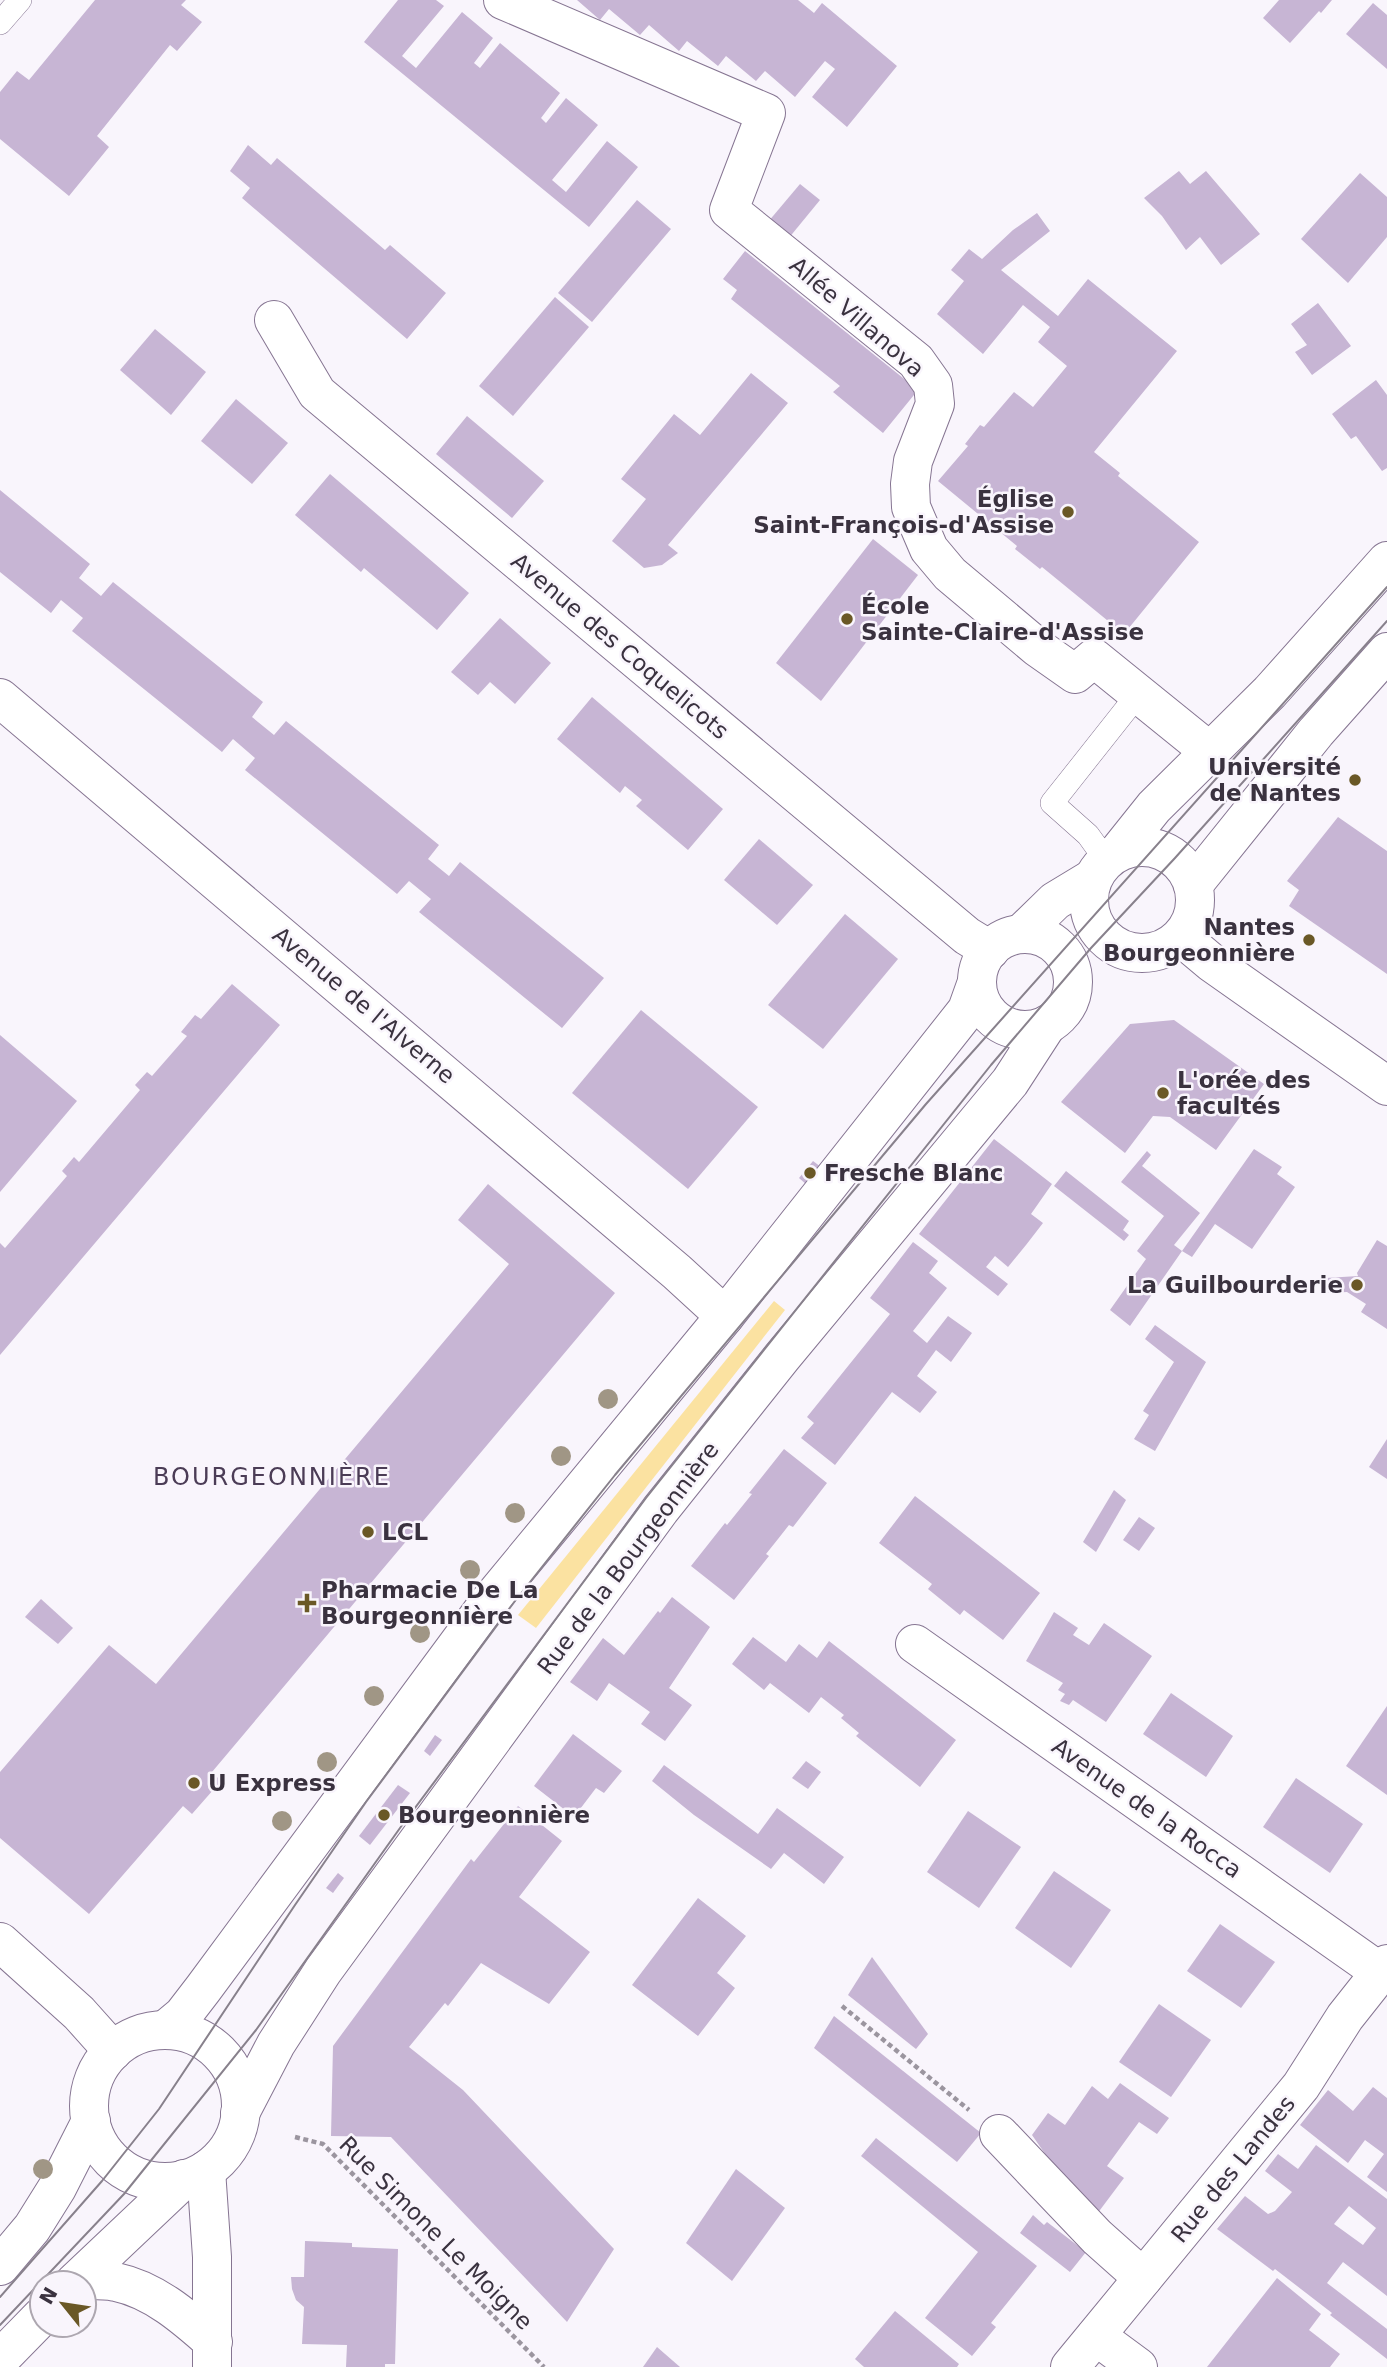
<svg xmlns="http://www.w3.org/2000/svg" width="1387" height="2367" font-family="'DejaVu Sans',sans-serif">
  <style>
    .green { fill: #fbe2a1 }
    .building { fill: #c7b5d4; fill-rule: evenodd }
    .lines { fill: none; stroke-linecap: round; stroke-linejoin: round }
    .service-casing { stroke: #867592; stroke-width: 24 }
    .minor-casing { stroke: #867592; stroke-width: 40 }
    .tertiary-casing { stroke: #867592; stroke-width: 40 }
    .path { stroke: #9b959f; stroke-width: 4.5; stroke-dasharray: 5 3.5; stroke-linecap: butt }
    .service { stroke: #fff; stroke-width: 23 }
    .minor { stroke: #fff; stroke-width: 38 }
    .tertiary { stroke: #fff; stroke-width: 38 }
    .tram { stroke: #88818c; stroke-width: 2 }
    .tree { fill: #a09685 }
    .poi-dot { fill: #6a5826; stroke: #f9f5fc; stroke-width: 2.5 }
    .labels { text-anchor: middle; stroke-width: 5; stroke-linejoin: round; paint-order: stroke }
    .street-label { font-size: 23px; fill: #3a323f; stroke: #f9f5fc }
    .poi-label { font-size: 23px; font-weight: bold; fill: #3a323f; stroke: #f9f5fc; text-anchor: start }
    .neighbourhood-label { font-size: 24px; letter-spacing: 2px; fill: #4b3c56; stroke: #f9f5fc }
  </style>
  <rect width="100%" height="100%" fill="#f9f5fc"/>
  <!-- green -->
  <path class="green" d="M774,1301L785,1310L536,1628L518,1615Z"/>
  <!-- building -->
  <g class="building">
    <path d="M95,0H186L181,5L202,22L177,51L170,45L97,136L109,147L69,196L0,139V92L17,71L29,80Z"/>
    <path d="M398,0H436L444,6L402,56L416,68L462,12L493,38L474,63L480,68L500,43L560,93L541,118L546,123L566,98L598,125L552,180L566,192L607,141L638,167L589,227L364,42Z"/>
    <path d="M577,0H798L814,13L822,3L897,66L847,127L812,97L835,69L825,61L795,97L765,71L756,81L726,56L718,66L687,41L679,51L649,25L640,35L609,9L600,20Z"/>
    <path d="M1279,0H1332L1321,13L1319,11L1290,43L1263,18Z"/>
    <path d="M1373,3L1387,15V69L1346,34Z"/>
    <path d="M248,145L271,165L277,158L385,250L390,245L446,293L407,339L242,198L250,188L230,171Z"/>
    <path d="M1179,171L1190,184L1206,171L1260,234L1221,265L1200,237L1186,250L1162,216L1144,198Z"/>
    <path d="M1360,173L1387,197V237L1348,283L1301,239Z"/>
    <path d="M800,184L820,200L788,239L768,222Z"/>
    <path d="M637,200L671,229L592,322L558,293Z"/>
    <path d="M1037,213L1050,231L1001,270L1058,316L1088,279L1177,351L1094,452L1120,473L1118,476L1199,542L1124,634L1042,567L1040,569L1015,549L1017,546L938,481L968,446L965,444L980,425L984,427L1014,392L1033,407L1067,366L1038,342L1050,327L1023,305L983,354L937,314L964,281L951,270L969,249L982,259L1013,230Z"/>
    <path d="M745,251L918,390L883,433L833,392L840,386L731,299L737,290L723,279Z"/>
    <path d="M555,297L589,327L513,416L479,386Z"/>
    <path d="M1318,303L1351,346L1312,375L1295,352L1307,345L1291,324Z"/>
    <path d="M155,329L206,372L171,415L120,370Z"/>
    <path d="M751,373L788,403L668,545L678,553L662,565L644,568L612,541L646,499L621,479L674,414L700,435Z"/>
    <path d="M1376,380L1387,395V468L1382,471L1356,436L1351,439L1332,414Z"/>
    <path d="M236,399L288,443L252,484L201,441Z"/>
    <path d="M467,416L544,481L512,518L436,454Z"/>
    <path d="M330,474L469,593L437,630L364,568L361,572L295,515Z"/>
    <path d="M0,490L90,564L79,578L101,596L113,582L263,702L252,717L274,735L286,721L439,845L428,859L449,876L460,862L604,978L562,1028L419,912L431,899L409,881L397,894L245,770L255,758L233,739L222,752L72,631L83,618L61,600L51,613L0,572Z"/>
    <path d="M873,539L918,575L821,701L776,663Z"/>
    <path d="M500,618L551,663L515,704L490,682L478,695L451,672Z"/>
    <path d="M592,697L723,809L688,850L636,806L642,800L625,786L620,793L557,739Z"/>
    <path d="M1338,817L1387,851V974L1289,906L1299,890L1287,881Z"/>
    <path d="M759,839L813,885L777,925L724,880Z"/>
    <path d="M845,914L898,959L823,1049L768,1005Z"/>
    <path d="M232,984L280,1025L0,1355V1243L5,1248L67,1176L62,1171L74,1157L79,1162L140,1090L135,1085L147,1072L152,1076L187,1036L181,1032L195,1015L201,1019Z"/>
    <path d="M641,1010L758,1107L688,1189L572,1093Z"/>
    <path d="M1174,1020L1264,1084L1216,1150L1170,1117L1153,1116L1125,1153L1061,1102L1130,1024Z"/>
    <path d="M0,1035L77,1101L0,1192Z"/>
    <path d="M994,1139L1052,1184L1031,1214L1043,1223L1026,1245L1008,1267L995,1256L986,1267L1008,1284L998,1296L919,1234Z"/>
    <path d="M1254,1149L1282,1167L1277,1174L1295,1187L1252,1249L1215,1224L1192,1257L1182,1251Z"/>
    <path d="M1147,1151L1151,1155L1142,1166L1200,1213L1174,1245L1182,1251L1130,1326L1110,1310L1146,1259L1137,1251L1164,1216L1121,1182Z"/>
    <path d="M813,1161L821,1167L807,1185L799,1178Z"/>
    <path d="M1066,1171L1129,1221L1123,1230L1129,1235L1124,1241L1054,1186Z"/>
    <path d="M488,1184L615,1293L212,1772L221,1781L192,1814L183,1806L89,1914L0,1838V1772L109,1645L156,1684L509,1264L458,1220Z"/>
    <path d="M1377,1240L1387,1246V1329L1361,1312L1366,1304L1347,1292L1327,1293L1326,1278L1358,1276L1357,1273Z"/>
    <path d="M913,1242L938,1261L929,1273L947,1288L913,1331L927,1343L948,1316L972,1333L951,1362L936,1350L917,1376L937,1392L920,1413L892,1392L835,1465L801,1438L814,1423L807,1417L890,1314L870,1298Z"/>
    <path d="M1155,1325L1206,1362L1155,1451L1134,1439L1149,1415L1143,1411L1174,1362L1145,1339Z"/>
    <path d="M1387,1439V1479L1369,1467Z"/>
    <path d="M784,1449L827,1483L793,1527L789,1525L778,1539L766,1554L769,1556L734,1600L691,1566L725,1523L727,1525L752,1494L749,1493Z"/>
    <path d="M1114,1490L1126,1500L1096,1552L1083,1542Z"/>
    <path d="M915,1496L1040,1593L1003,1640L964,1610L960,1615L928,1589L932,1584L879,1543Z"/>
    <path d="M1139,1517L1155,1528L1139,1551L1123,1540Z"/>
    <path d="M672,1597L710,1627L669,1688L692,1705L665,1741L641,1724L650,1712L609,1683L597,1701L570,1682L603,1638L624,1655L658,1611L660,1613Z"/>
    <path d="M41,1599L73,1628L58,1644L25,1617Z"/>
    <path d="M1054,1612L1078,1628L1073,1635L1089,1645L1104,1623L1152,1656L1106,1722L1073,1700L1069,1705L1060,1701L1065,1694L1058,1690L1063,1683L1026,1661Z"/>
    <path d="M753,1637L786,1662L799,1644L817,1658L829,1641L956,1740L920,1787L856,1736L859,1733L841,1718L844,1715L821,1697L809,1713L770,1683L764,1690L732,1664Z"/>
    <path d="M1171,1693L1233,1736L1206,1777L1143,1734Z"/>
    <path d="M1387,1706V1795L1346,1766Z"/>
    <path d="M573,1734L622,1771L604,1793L596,1788L574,1817L534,1786Z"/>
    <path d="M435,1735L442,1740L430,1756L424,1751Z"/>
    <path d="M806,1761L821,1772L808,1789L792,1778Z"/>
    <path d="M664,1765L758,1834L777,1808L844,1857L824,1884L784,1853L771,1869L694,1815L652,1781Z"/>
    <path d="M1296,1778L1363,1824L1330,1873L1263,1827Z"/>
    <path d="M398,1785L410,1793L370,1845L359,1836Z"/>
    <path d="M518,1806L562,1841L519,1897L590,1952L549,2004L481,1963L448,2006L445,2003L409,2047L463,2090L614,2249L567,2322L391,2137L331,2136L333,2046L471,1859L474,1862Z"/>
    <path d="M968,1811L1021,1847L979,1908L927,1872Z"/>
    <path d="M1054,1871L1111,1910L1071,1968L1015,1928Z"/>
    <path d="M338,1873L344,1878L333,1893L326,1888Z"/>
    <path d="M698,1898L746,1936L717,1973L735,1988L698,2036L632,1985Z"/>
    <path d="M1220,1924L1275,1962L1241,2008L1187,1971Z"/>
    <path d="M872,1957L928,2034L916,2049L848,1995Z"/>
    <path d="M1159,2004L1211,2040L1171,2097L1119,2062Z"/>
    <path d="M834,2016L981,2133L957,2162L814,2048Z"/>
    <path d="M1120,2083L1169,2118L1157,2134L1139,2122L1107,2166L1124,2178L1097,2214L1057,2171L1032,2135L1048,2113L1065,2125L1092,2086L1108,2099Z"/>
    <path d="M1373,2087L1387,2098V2192L1367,2177L1384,2154L1365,2140L1348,2163L1300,2125L1328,2090L1353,2111Z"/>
    <path d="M876,2138L1037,2266L991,2323L996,2327L972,2356L925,2318L978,2252L861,2156Z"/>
    <path d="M1316,2145L1387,2199V2296L1343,2262L1327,2283L1387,2329V2359L1330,2315L1332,2313L1275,2269L1273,2271L1217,2229L1245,2196L1268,2214L1275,2211L1292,2192L1265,2171L1278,2154L1298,2169ZM1349,2206L1376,2228L1363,2245L1334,2224Z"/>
    <path d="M736,2169L785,2208L732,2281L686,2243Z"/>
    <path d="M1033,2215L1044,2225L1047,2222L1086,2252L1070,2272L1020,2233Z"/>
    <path d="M305,2241L352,2243V2247L398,2249L395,2364H385V2367H346L347,2345L302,2344L304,2307L296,2300L292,2289L291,2277H304Z"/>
    <path d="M1277,2278L1321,2314L1309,2330L1340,2354L1330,2367H1207Z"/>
    <path d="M895,2311L959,2364L957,2367H864L855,2359Z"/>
    <path d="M657,2347L680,2367H643Z"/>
  </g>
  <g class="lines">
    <!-- service casing -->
    <g class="service-casing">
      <g id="service">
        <path d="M0,23L20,0"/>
        <path d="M1106,860L1088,835L1052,803L1139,693"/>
      </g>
    </g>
    <!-- minor casing -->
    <g class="minor-casing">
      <g id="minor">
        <path d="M503,0L766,113L729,210L916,361L933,385L935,404L913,461L910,484L911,507L929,549L950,574L1038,648L1075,674L1094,658L1209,751"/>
        <path d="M274,320L317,393L967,936L990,950"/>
        <path d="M0,698L677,1272L725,1316"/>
        <path d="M1181,937L1212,963L1387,1086"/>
        <path d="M915,1644L1380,1972"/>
        <path d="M0,1942L79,2013L113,2051"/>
        <path d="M999,2134L1097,2237L1143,2278"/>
        <path d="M206,2170L212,2257V2367"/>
        <path d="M78,2280C90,2280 104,2279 116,2282C154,2290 185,2317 213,2342"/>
        <path d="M1096,2336L1138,2367"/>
        <path d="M1070,2367L1301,2086L1345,2017L1387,1964"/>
      </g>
    </g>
    <!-- tertiary casing -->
    <g class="tertiary-casing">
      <g id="tertiary">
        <circle cx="1142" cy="900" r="53"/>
        <path d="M1118,852L1154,807L1270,692L1387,561"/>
        <path d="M1193,885L1316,732L1387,652"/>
        <path d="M1021,934L1055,901L1093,878"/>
        <circle cx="1025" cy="982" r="48"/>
        <path d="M165,2030L183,2015L203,1989L489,1602L725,1316L967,1010L977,982"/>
        <circle cx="165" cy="2106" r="76"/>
        <path d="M240,2113L276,2044L323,1971L660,1510L782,1357L1010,1082L1047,1025"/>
        <path d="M0,2266L32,2228L57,2188L91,2121"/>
        <path d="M74,2283L184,2179"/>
        <path d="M0,2359L42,2316"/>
      </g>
    </g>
    <!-- path -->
    <g class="path">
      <path d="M842,2006L969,2110"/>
      <path d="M295,2137L323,2144L544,2367"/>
    </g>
    <!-- service -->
    <use href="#service" class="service"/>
    <!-- minor -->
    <use href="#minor" class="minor"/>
    <!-- tertiary -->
    <use href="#tertiary" class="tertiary"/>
    <!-- tram -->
    <g class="tram">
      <path d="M0,2297L102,2181L159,2109L295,1905L366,1802L515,1601L615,1475L926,1104L1387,587"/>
      <path d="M0,2325L124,2194L256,2030L400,1828L646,1498L991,1065L1091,948L1175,858L1387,621"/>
    </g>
  </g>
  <!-- trees -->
  <g class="tree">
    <circle cx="608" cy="1399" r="10"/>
    <circle cx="561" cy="1456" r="10"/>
    <circle cx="515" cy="1513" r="10"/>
    <circle cx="470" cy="1570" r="10"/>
    <circle cx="420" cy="1633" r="10"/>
    <circle cx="374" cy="1696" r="10"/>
    <circle cx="327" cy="1762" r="10"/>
    <circle cx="282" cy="1821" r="10"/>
    <circle cx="43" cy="2169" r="10"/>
  </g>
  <!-- markers -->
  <g class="poi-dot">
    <circle cx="1068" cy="512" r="7"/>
    <circle cx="847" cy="619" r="7"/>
    <circle cx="1355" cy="780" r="7"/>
    <circle cx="1309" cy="940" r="7"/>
    <circle cx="1163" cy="1093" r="7"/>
    <circle cx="810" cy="1173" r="7"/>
    <circle cx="1357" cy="1285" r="7"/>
    <circle cx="368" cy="1532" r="7"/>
    <path d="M303.5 1592.5h7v7h7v7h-7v7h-7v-7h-7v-7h7z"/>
    <circle cx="194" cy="1783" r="7"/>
    <circle cx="384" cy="1815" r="7"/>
  </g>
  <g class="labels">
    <!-- street labels -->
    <g class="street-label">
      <text transform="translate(857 317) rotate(41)" y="8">Allée Villanova</text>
      <text transform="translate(620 646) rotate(40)" y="8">Avenue des Coquelicots</text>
      <text transform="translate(364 1005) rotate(40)" y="8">Avenue de l'Alverne</text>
      <text transform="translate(628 1558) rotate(-53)" y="8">Rue de la Bourgeonnière</text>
      <text transform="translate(1147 1808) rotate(35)" y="8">Avenue de la Rocca</text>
      <text transform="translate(1233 2169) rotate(-51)" y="8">Rue des Landes</text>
      <text transform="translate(436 2233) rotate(45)" y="8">Rue Simone Le Moigne</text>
    </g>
    <!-- poi labels -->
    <g class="poi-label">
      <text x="1054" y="507" text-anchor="end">Église<tspan x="1054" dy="26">Saint-François-d'Assise</tspan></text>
      <text x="861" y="614">École<tspan x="861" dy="26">Sainte-Claire-d'Assise</tspan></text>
      <text x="1341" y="775" text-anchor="end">Université<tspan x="1341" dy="26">de Nantes</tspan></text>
      <text x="1295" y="935" text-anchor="end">Nantes<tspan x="1295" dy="26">Bourgeonnière</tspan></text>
      <text x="1177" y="1088">L'orée des<tspan x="1177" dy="26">facultés</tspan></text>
      <text x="824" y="1181">Fresche Blanc</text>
      <text x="1343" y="1293" text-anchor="end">La Guilbourderie</text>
      <text x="382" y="1540">LCL</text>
      <text x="321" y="1598">Pharmacie De La<tspan x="321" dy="26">Bourgeonnière</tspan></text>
      <text x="208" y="1791">U Express</text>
      <text x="398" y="1823">Bourgeonnière</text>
    </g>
    <!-- neighbourhood labels -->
    <g class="neighbourhood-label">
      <text x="272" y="1485">BOURGEONNIÈRE</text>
    </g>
  </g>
  <!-- north arrow -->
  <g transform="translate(63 2304) rotate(300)"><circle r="33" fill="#f9f5fc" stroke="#ada7b0" stroke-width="2"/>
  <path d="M0-5L12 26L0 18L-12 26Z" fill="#6a5826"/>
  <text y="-10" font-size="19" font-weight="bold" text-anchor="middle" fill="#3a323f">N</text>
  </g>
</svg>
